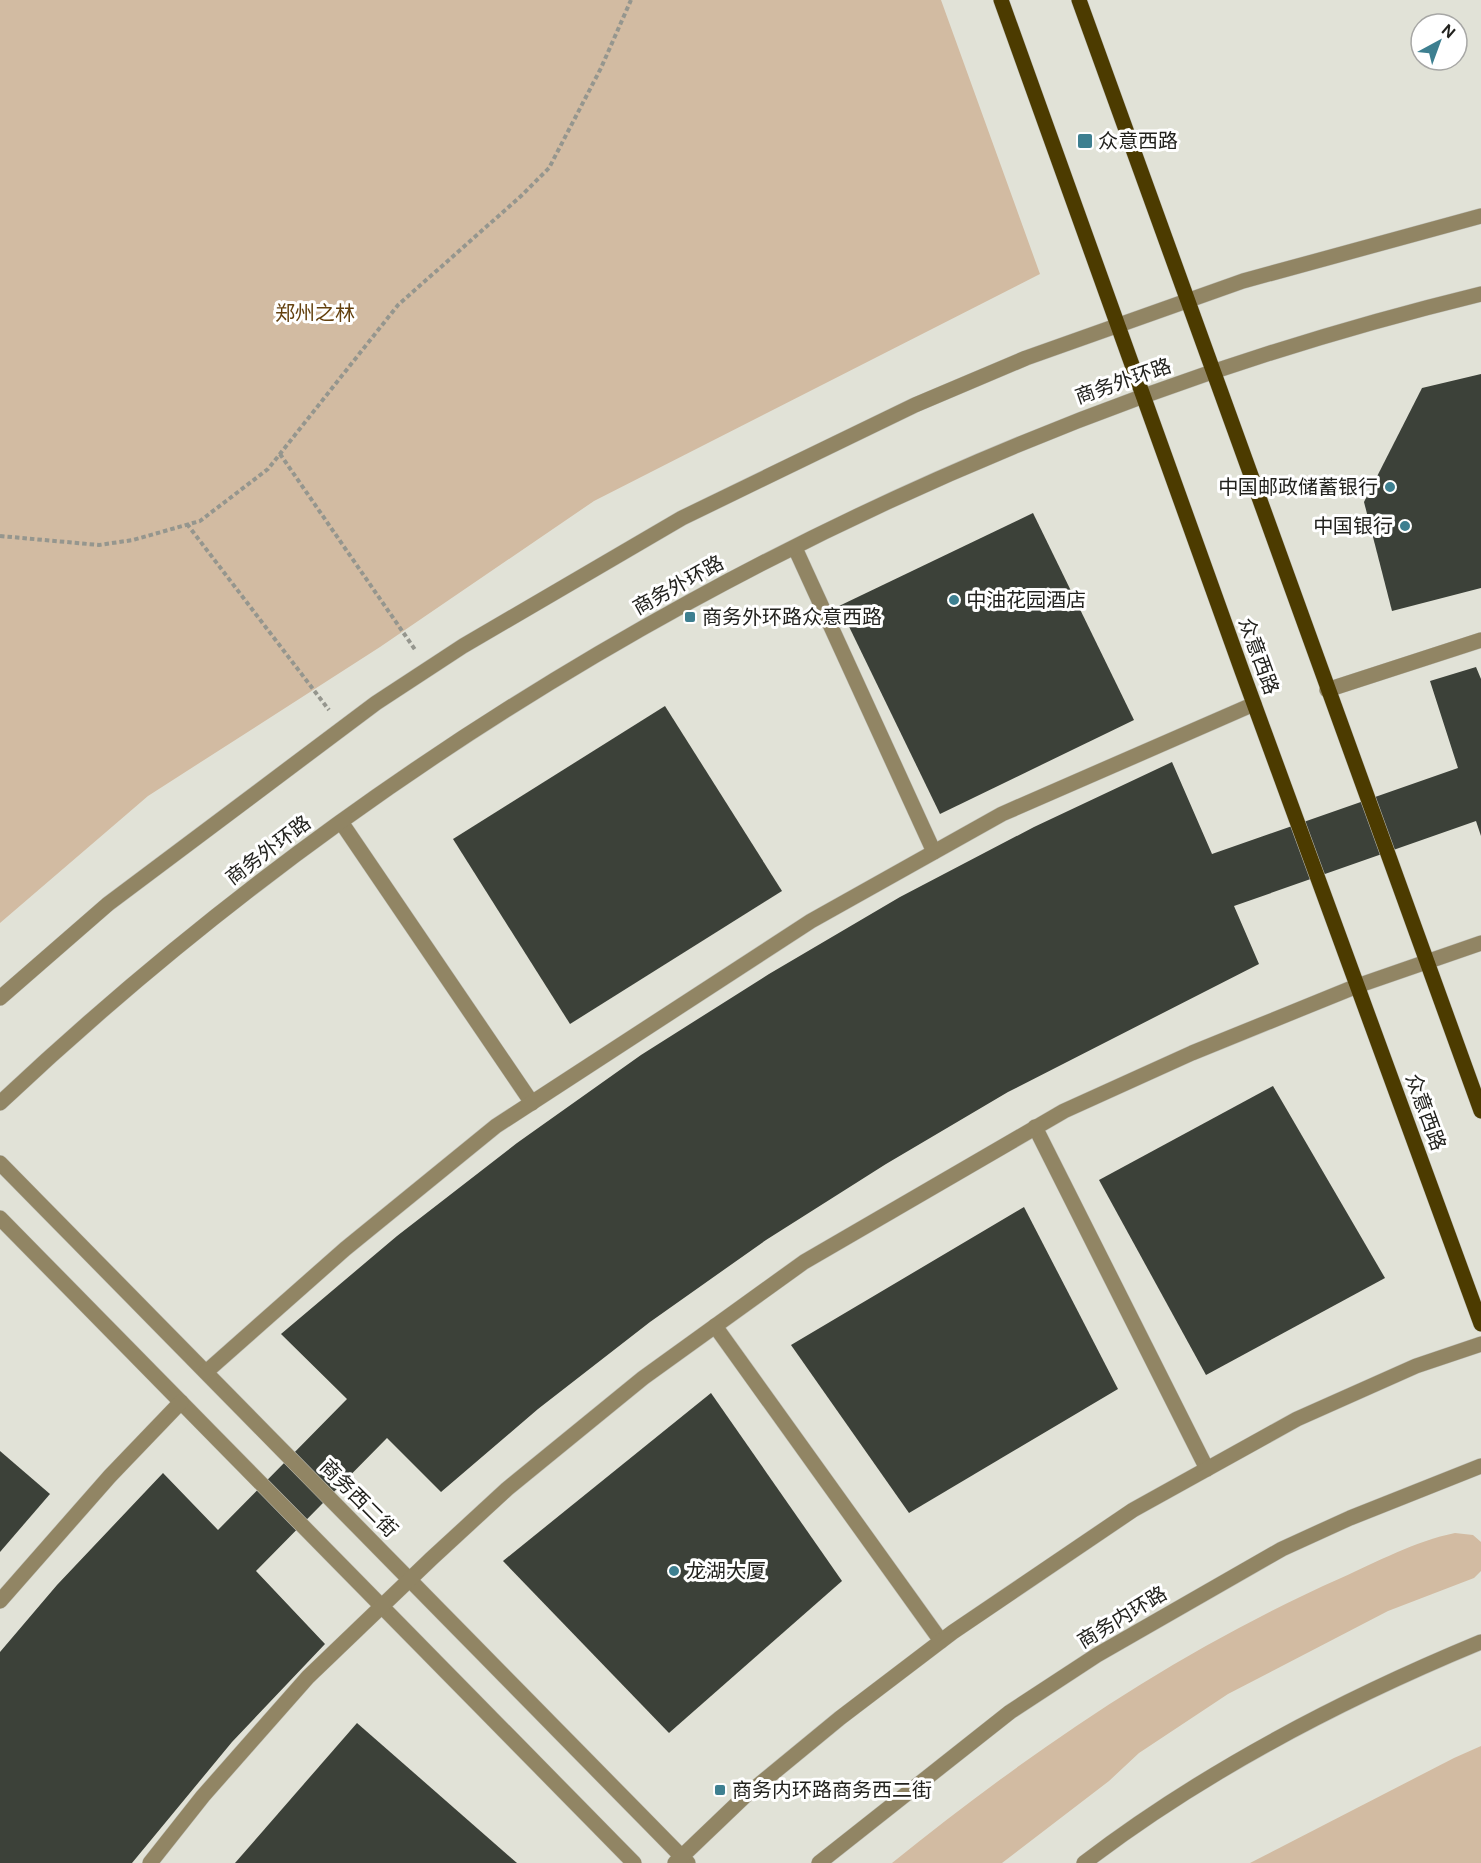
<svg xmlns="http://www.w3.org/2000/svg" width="1481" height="1863" font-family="'DM Sans','Noto Sans SC',sans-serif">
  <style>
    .green { fill: #d2bba2 }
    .building { fill: #3c4139 }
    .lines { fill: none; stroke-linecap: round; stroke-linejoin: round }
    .minor-casing { stroke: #bfbfb6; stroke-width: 16 }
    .major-casing { stroke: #bfbfb6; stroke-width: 16 }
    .path { stroke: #95968e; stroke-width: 4; stroke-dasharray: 4.5 3; stroke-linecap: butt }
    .minor { stroke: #918564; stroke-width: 15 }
    .major { stroke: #4c3b00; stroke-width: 15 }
    .poi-dot { fill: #3d7f90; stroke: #fff; stroke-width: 2 }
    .labels { text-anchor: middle; stroke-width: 6; stroke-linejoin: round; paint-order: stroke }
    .poi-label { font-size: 20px; fill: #22221e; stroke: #fff; text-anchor: start }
    .park-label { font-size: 20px; fill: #64410f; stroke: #fff }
    .street-label { font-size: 20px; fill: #22221e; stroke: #fff }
  </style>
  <rect width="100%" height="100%" fill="#e1e2d7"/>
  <!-- green -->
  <g class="green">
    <path d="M0,0H941L1040,274L594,501L380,647L148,796L0,923Z"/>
    <path d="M1455,1533L1473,1535L1481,1542V1571L1474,1578L1388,1611L1228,1694L1139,1753L1109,1781L1002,1863H892C1031,1751 1176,1651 1341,1578C1377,1562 1415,1541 1455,1533Z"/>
    <path d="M1481,1746V1863H1250L1454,1758Z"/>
  </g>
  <!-- building -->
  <g class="building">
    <path d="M1481,374V588L1392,611L1364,502L1422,388Z"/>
    <path d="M1033,513L1134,720L940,814L839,606Z"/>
    <path d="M1476,667L1481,679V836L1476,821L1234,906L1259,964L1008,1092L886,1164L766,1240L650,1322L538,1409L441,1492L387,1438L256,1571L325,1644L232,1742L132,1863H0V1652L57,1585L163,1473L218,1530L347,1399L281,1334L397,1236L517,1143L641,1055L769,974L900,897L1034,827L1172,762L1212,854L1458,768L1430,681Z"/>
    <path d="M665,706L782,891L570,1024L453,839Z"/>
    <path d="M1273,1086L1385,1278L1206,1375L1099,1180Z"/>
    <path d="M1024,1207L1118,1389L909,1513L791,1345Z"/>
    <path d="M711,1393L842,1581L669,1733L503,1561Z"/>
    <path d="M0,1451L50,1494L0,1552Z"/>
    <path d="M357,1723L517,1863H235Z"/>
  </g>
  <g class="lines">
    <!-- minor casing -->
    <g class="minor-casing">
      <g id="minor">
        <path d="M795,548L934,852"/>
        <path d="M1327,690L1481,640"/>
        <path d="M341,822L532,1103"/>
        <path d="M0,998L108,904L376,703L463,646L682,518L915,405L1026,358L1243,281L1481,216"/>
        <path d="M0,1103C415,712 927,429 1481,294"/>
        <path d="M1035,1127L1207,1469"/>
        <path d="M0,1163L688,1863"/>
        <path d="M0,1218L634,1863"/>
        <path d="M715,1326L941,1641"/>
        <path d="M206,1372L345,1249L496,1126L811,921L1002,814L1254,704"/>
        <path d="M0,1601L110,1476L181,1402"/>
        <path d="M150,1863L203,1796L308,1677L431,1559L507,1489L643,1378L804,1262L1064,1111L1192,1053L1357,986L1481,943"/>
        <path d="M675,1863L744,1797L840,1718L953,1632L1133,1510L1297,1419L1416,1366L1481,1344"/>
        <path d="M819,1863L1010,1712L1097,1655L1282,1549L1350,1518L1481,1466"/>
        <path d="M1084,1863C1203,1772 1343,1699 1481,1642"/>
      </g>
    </g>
    <!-- major casing -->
    <g class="major-casing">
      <g id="major">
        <path d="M1001,0L1242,671L1481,1324"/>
        <path d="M1079,0L1481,1111"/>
      </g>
    </g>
    <!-- path -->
    <g class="path">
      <path d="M280,454L416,651"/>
      <path d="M187,524L329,710"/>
      <path d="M0,536L99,545L133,540L200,521L268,469L398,305L521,196L549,168L601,68L631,0"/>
    </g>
    <!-- minor -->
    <use href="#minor" class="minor"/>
    <!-- major -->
    <use href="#major" class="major"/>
  </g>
  <!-- markers -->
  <g class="poi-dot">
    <rect x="1077" y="133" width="16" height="16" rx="3"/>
    <circle cx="1390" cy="487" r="6"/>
    <circle cx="1405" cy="526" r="6"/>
    <circle cx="954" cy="600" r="6"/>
    <rect x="684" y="611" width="12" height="12" rx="3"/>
    <circle cx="674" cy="1571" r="6"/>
    <rect x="714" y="1784" width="12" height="12" rx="3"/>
  </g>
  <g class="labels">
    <!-- poi labels -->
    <g class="poi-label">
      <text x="1098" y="148">众意西路</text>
      <text x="1378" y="494" text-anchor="end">中国邮政储蓄银行</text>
      <text x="1393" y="533" text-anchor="end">中国银行</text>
      <text x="966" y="607">中油花园酒店</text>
      <text x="702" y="624">商务外环路众意西路</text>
      <text x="686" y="1578">龙湖大厦</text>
      <text x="732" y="1797">商务内环路商务西二街</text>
    </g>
    <!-- park labels -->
    <g class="park-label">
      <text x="315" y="320">郑州之林</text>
    </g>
    <!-- street labels -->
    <g class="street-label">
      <text transform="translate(1123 381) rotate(-19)" y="7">商务外环路</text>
      <text transform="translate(678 585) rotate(-29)" y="7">商务外环路</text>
      <text transform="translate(1259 656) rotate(70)" y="7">众意西路</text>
      <text transform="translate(268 850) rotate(-37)" y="7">商务外环路</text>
      <text transform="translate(1426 1112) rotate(70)" y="7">众意西路</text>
      <text transform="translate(359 1498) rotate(45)" y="7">商务西二街</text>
      <text transform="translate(1122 1617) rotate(-31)" y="7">商务内环路</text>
    </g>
  </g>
  <!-- north arrow -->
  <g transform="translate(1439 42) rotate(41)"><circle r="28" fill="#ffffff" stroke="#a7a7a5" stroke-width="1.5"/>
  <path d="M0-4.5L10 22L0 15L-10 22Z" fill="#3d7f90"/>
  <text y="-9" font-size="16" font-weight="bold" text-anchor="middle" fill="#22221e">N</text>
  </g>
</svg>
